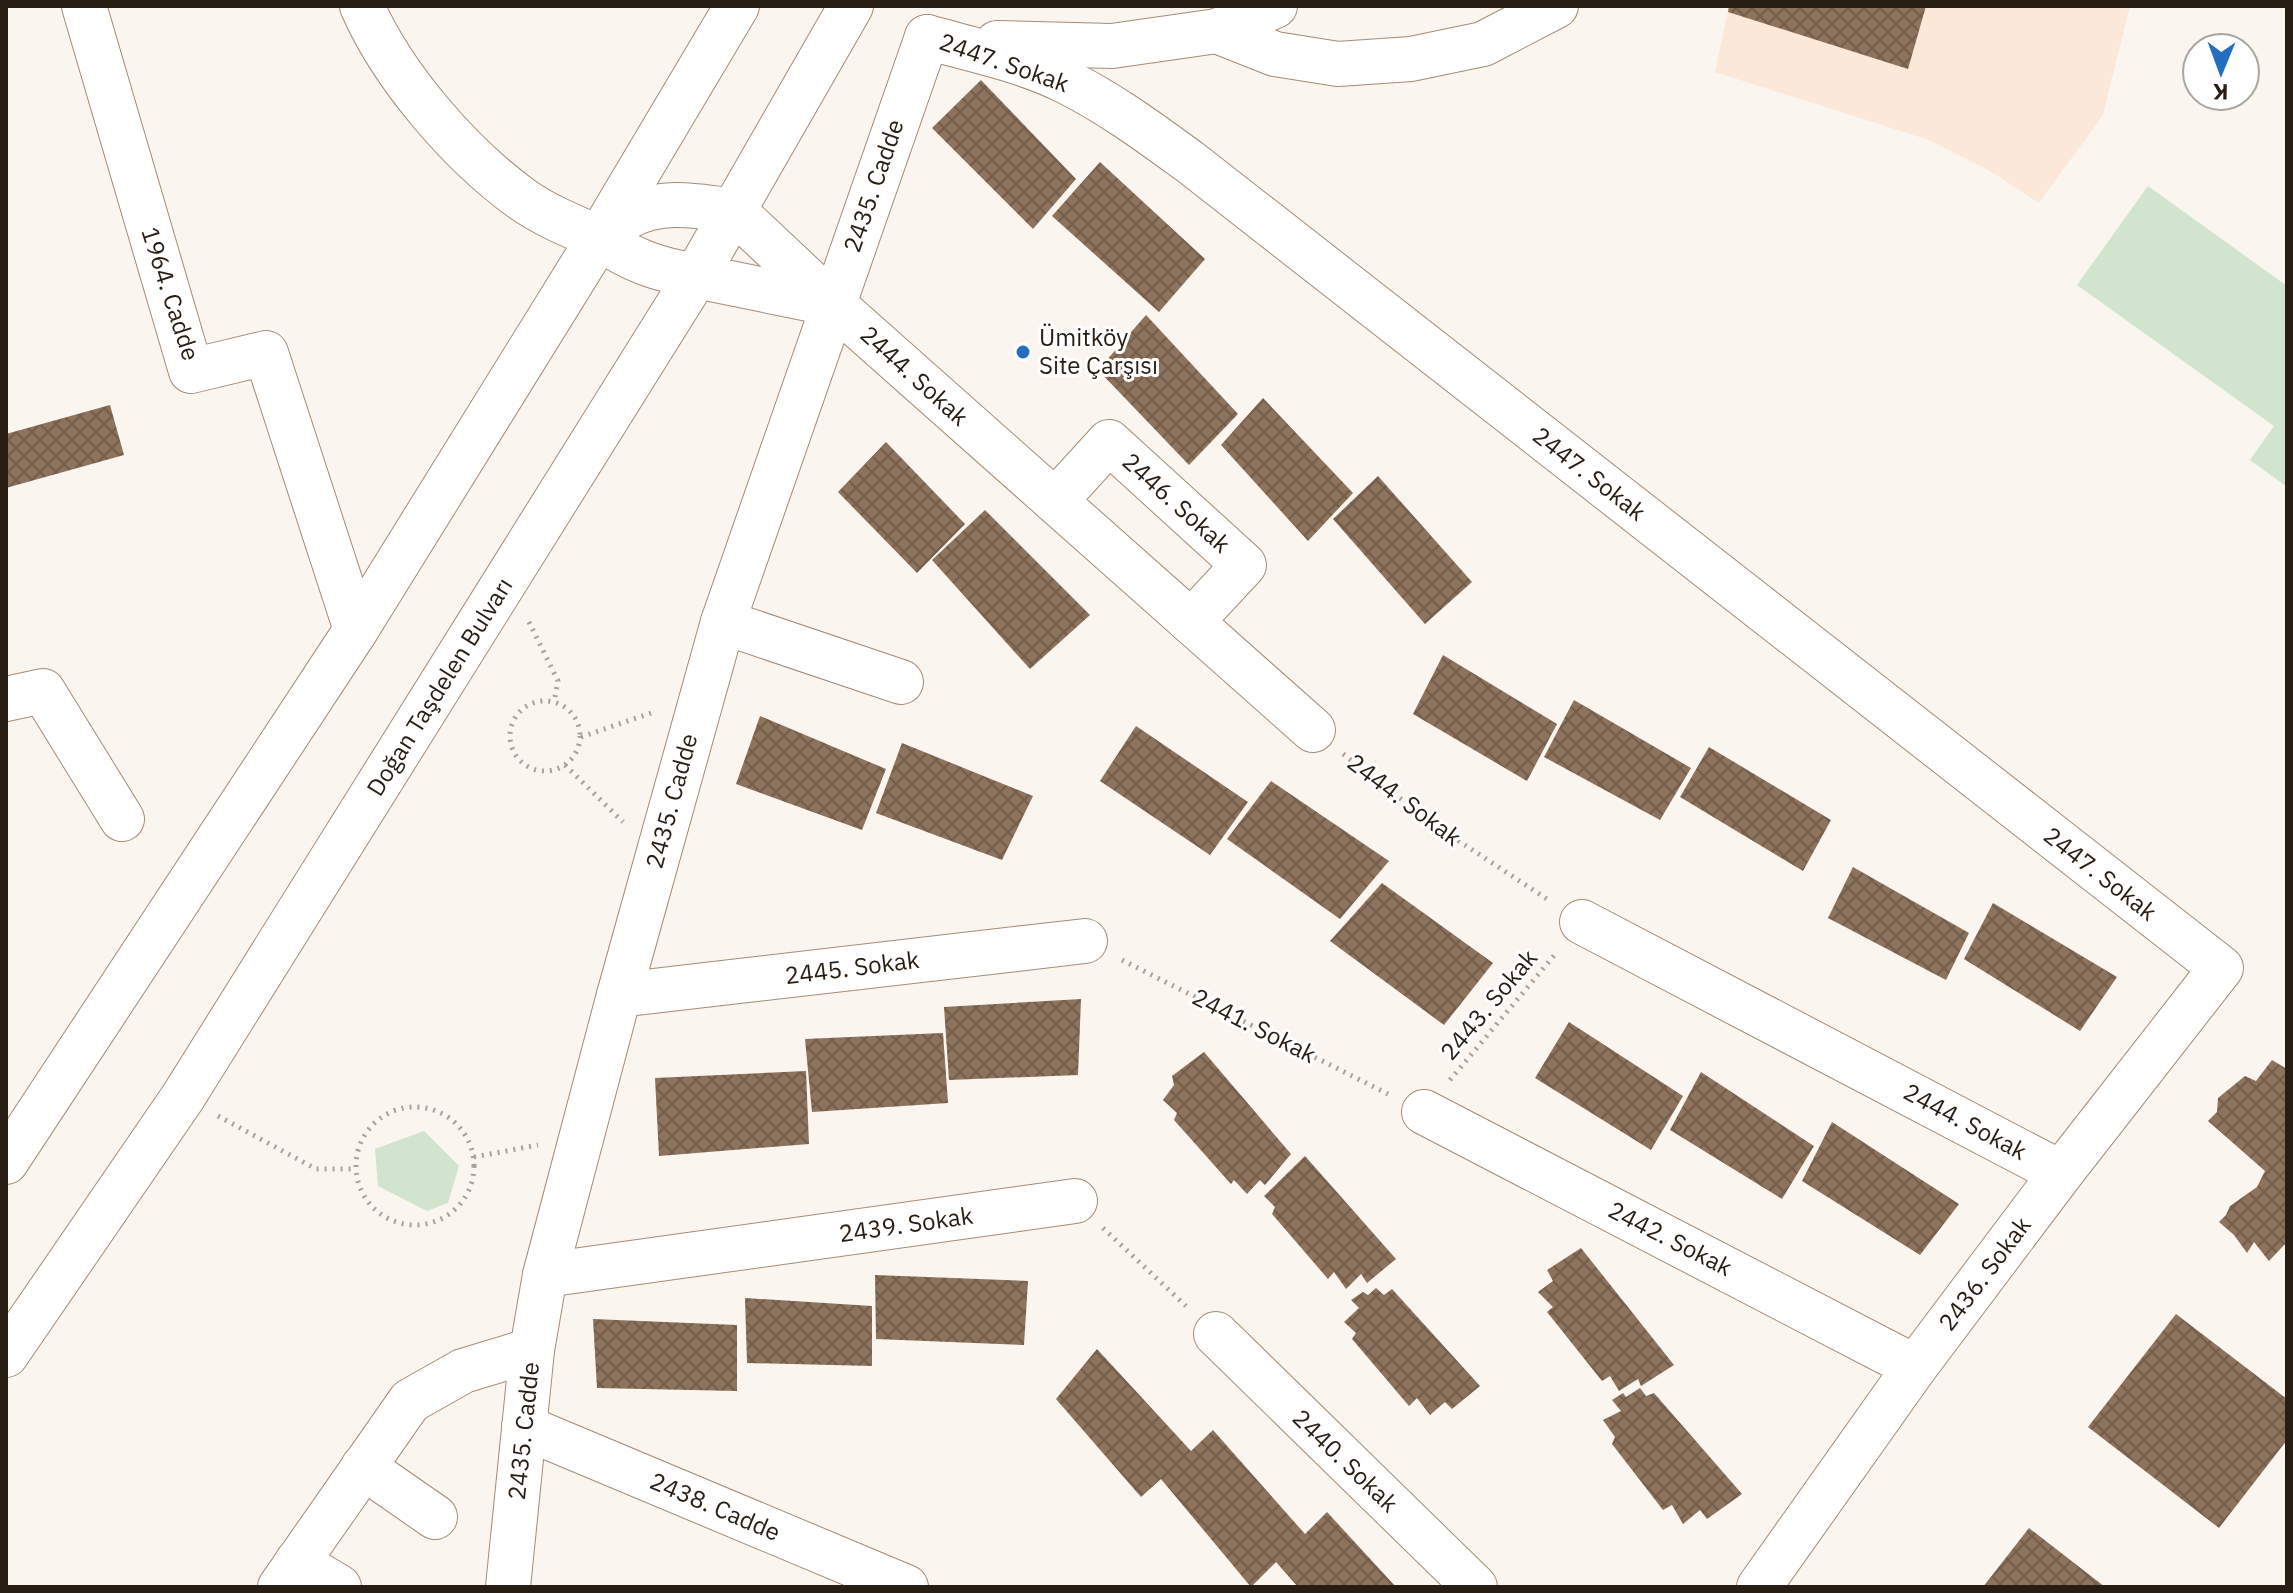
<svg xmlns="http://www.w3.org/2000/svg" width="2293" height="1593" font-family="'IBM Plex Sans',sans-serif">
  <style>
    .education { fill: #fbe8d8 }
    .green { fill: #d0e4ce }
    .building { fill: url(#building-cross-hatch) }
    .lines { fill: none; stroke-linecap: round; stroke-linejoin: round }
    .minor-casing { stroke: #a58b73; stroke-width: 46 }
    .major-casing { stroke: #a58b73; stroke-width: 46 }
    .path { stroke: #a8a099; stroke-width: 5; stroke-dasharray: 2 6; stroke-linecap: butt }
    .minor { stroke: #fff; stroke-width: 44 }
    .major { stroke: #fff; stroke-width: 44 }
    .poi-dot { fill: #236fbf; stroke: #fff; stroke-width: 3 }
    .labels { text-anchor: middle; stroke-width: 6; stroke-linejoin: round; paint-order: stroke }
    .street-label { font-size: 24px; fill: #271d13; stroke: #fff }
    .poi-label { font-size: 24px; fill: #271d13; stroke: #fff; text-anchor: start }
  </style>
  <defs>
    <pattern id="building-cross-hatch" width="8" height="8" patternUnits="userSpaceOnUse" patternTransform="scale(2)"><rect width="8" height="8" fill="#8d725c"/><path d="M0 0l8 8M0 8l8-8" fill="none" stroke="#735d4b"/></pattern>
  </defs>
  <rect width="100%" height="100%" fill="#fbf5f0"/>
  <!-- education -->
  <path class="education" d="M1729,6H2130L2103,115L2039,203L1990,171L1929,140L1715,72Z"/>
  <!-- green -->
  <g class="green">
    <path d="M2148,186L2287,286V487L2250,460L2274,426L2077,285Z"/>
    <path d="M424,1131L459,1166L448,1203L427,1211L378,1186L375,1149Z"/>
  </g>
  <!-- building -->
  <g class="building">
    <path d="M1729,6H1926L1908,69L1728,12Z"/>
    <path d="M981,80L1076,179L1033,229L932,128Z"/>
    <path d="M1100,162L1205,259L1159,312L1052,216Z"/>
    <path d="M1146,315L1238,414L1189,465L1098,370Z"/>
    <path d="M1263,398L1353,493L1308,541L1221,445Z"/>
    <path d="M110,405L124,455L6,488V434Z"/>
    <path d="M886,442L965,524L917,573L838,492Z"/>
    <path d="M1378,476L1472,582L1425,624L1333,519Z"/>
    <path d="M985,510L1090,615L1030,669L932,560Z"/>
    <path d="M1443,655L1557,724L1527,781L1413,714Z"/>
    <path d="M1574,700L1691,768L1660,820L1544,757Z"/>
    <path d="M760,716L886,769L862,830L736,784Z"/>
    <path d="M1136,726L1248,802L1210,855L1100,781Z"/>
    <path d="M902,743L1033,796L1002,860L876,813Z"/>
    <path d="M1709,747L1831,820L1803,871L1680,797Z"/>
    <path d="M1271,781L1389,861L1340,919L1227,839Z"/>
    <path d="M1853,867L1969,933L1946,980L1828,918Z"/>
    <path d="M1382,883L1493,963L1444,1025L1330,941Z"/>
    <path d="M1993,903L2117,977L2080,1031L1964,959Z"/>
    <path d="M1081,999L1078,1075L949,1080L944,1007Z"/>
    <path d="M1569,1022L1683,1096L1651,1150L1535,1078Z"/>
    <path d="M943,1033L948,1103L812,1112L805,1039Z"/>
    <path d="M1204,1052L1291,1154L1265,1185L1260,1180L1247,1194L1234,1180L1231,1184L1174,1120L1177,1113L1163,1100L1174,1085L1172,1076Z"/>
    <path d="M2272,1060L2287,1069V1242L2269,1261L2254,1242L2247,1253L2234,1235L2219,1222L2226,1215L2230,1206L2257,1187L2265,1171L2208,1121L2217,1112L2218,1098L2245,1076L2256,1081Z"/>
    <path d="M806,1071L809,1144L659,1156L655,1078Z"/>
    <path d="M1701,1072L1814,1146L1782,1199L1670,1130Z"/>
    <path d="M1832,1122L1959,1204L1920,1255L1802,1181Z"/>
    <path d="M1305,1156L1396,1259L1367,1283L1361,1274L1346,1289L1334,1272L1328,1279L1272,1214L1275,1207L1264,1196Z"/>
    <path d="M1581,1248L1674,1365L1641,1386L1638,1379L1619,1391L1610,1376L1602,1381L1547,1312L1553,1307L1538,1292L1553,1281L1547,1270Z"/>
    <path d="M875,1275L1028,1281L1024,1345L876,1339Z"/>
    <path d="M1376,1288L1384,1295L1392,1289L1480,1386L1452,1409L1445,1402L1430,1415L1417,1398L1409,1406L1352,1339L1356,1333L1344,1322L1359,1308L1351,1300L1363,1292L1368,1295Z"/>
    <path d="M745,1298L872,1306V1366L747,1363Z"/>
    <path d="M2176,1314L2287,1399V1440L2219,1528L2088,1427Z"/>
    <path d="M593,1319L737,1325V1391L597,1388Z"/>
    <path d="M1097,1349L1191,1451L1213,1430L1305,1534L1327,1512L1396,1587H1298L1276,1562L1251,1587L1161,1479L1141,1497L1056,1399Z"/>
    <path d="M1640,1388L1646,1396L1654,1393L1742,1494L1707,1519L1700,1510L1683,1524L1672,1505L1663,1510L1612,1444L1615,1437L1603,1420L1621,1411L1612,1400L1623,1393L1626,1397Z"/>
    <path d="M2029,1528L2105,1587H1983Z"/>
  </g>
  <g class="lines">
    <!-- minor casing -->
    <g class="minor-casing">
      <g id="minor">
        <path d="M84,6L191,371L266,353L356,630"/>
        <path d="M362,6C393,77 460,154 522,199C546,216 574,227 599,238"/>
        <path d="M1217,31L1275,54L1338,64L1411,59L1483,44L1556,6"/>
        <path d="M927,37C973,50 1023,60 1067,82C1111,104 1150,133 1190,162L2221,968L2061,1173L1915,1367L1759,1587"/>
        <path d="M997,43L1112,46L1217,31L1275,6"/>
        <path d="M734,211L833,304L1313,730"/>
        <path d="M696,276L833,304"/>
        <path d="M1055,501L1109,442L1244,565L1191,622"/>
        <path d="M723,622L901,682"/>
        <path d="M6,699L43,691L122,819"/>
        <path d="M1582,922L2061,1173"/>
        <path d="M619,995L1085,941"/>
        <path d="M1424,1112L1915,1367"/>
        <path d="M545,1275L1075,1201"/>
        <path d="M1216,1334L1475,1587"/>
        <path d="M524,1427L906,1587"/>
        <path d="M363,1467L435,1517"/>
        <path d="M297,1562L339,1587"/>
        <path d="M280,1587L410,1401L463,1371L532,1350"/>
        <path d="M508,1587L532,1350L545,1275L619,995L723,622L927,37"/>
      </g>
    </g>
    <!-- major casing -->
    <g class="major-casing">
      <g id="major">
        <path d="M601,237C610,231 618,222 627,217C661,198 698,206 734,211"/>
        <path d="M599,238C633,261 656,269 696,276"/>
        <path d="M6,1162L356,630L599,238L737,6"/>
        <path d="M6,1355L183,1097L696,276L851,6"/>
      </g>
    </g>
    <!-- path -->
    <g class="path">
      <path d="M529,622L558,681L554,702"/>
      <circle cx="545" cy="736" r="35"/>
      <path d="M581,737L654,712"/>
      <path d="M1343,754L1433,824L1550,901"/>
      <path d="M565,765L623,822"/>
      <path d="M1122,960L1388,1094"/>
      <path d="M1450,1080L1557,952"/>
      <circle cx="415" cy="1166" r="59"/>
      <path d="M218,1116L316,1169H356"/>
      <path d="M474,1157L538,1145"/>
      <path d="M1103,1228L1186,1306"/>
    </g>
    <!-- minor -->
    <use href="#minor" class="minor"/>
    <!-- major -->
    <use href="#major" class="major"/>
  </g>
  <!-- markers -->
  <circle class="poi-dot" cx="1023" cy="352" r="8"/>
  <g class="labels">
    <!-- street labels -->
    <g class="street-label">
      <text transform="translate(1004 63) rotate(19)" y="8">2447. Sokak</text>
      <text transform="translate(874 186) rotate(-71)" y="8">2435. Cadde</text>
      <text transform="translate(170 294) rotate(72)" y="8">1964. Cadde</text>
      <text transform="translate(914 376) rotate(42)" y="8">2444. Sokak</text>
      <text transform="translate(1589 474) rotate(38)" y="8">2447. Sokak</text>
      <text transform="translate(1176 503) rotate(42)" y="8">2446. Sokak</text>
      <text transform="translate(440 687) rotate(-58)" y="8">Doğan Taşdelen Bulvarı</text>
      <text transform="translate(1404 800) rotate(37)" y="8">2444. Sokak</text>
      <text transform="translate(672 801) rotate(-75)" y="8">2435. Cadde</text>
      <text transform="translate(2100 874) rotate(38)" y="8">2447. Sokak</text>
      <text transform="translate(852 968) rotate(-7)" y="8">2445. Sokak</text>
      <text transform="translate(1489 1005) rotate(-50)" y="8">2443. Sokak</text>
      <text transform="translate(1254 1026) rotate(27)" y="8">2441. Sokak</text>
      <text transform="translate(1965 1122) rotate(28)" y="8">2444. Sokak</text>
      <text transform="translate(906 1225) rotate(-8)" y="8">2439. Sokak</text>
      <text transform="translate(1670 1239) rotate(27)" y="8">2442. Sokak</text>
      <text transform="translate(1985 1274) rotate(-53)" y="8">2436. Sokak</text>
      <text transform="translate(524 1431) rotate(-84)" y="8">2435. Cadde</text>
      <text transform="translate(1345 1461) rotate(44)" y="8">2440. Sokak</text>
      <text transform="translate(715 1507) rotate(23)" y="8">2438. Cadde</text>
    </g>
    <!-- poi labels -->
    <g class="poi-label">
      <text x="1039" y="346">Ümitköy<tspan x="1039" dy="28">Site Çarşısı</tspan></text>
    </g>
  </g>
  <!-- border -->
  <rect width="2293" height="1593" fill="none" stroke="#271d13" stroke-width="16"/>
  <!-- north arrow -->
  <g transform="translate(2221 72) rotate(181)"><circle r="38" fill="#ffffff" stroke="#a9a5a1" stroke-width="2"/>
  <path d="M0-6L14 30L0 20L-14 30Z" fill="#236fbf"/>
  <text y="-12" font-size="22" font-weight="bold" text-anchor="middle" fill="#271d13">K</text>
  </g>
</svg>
